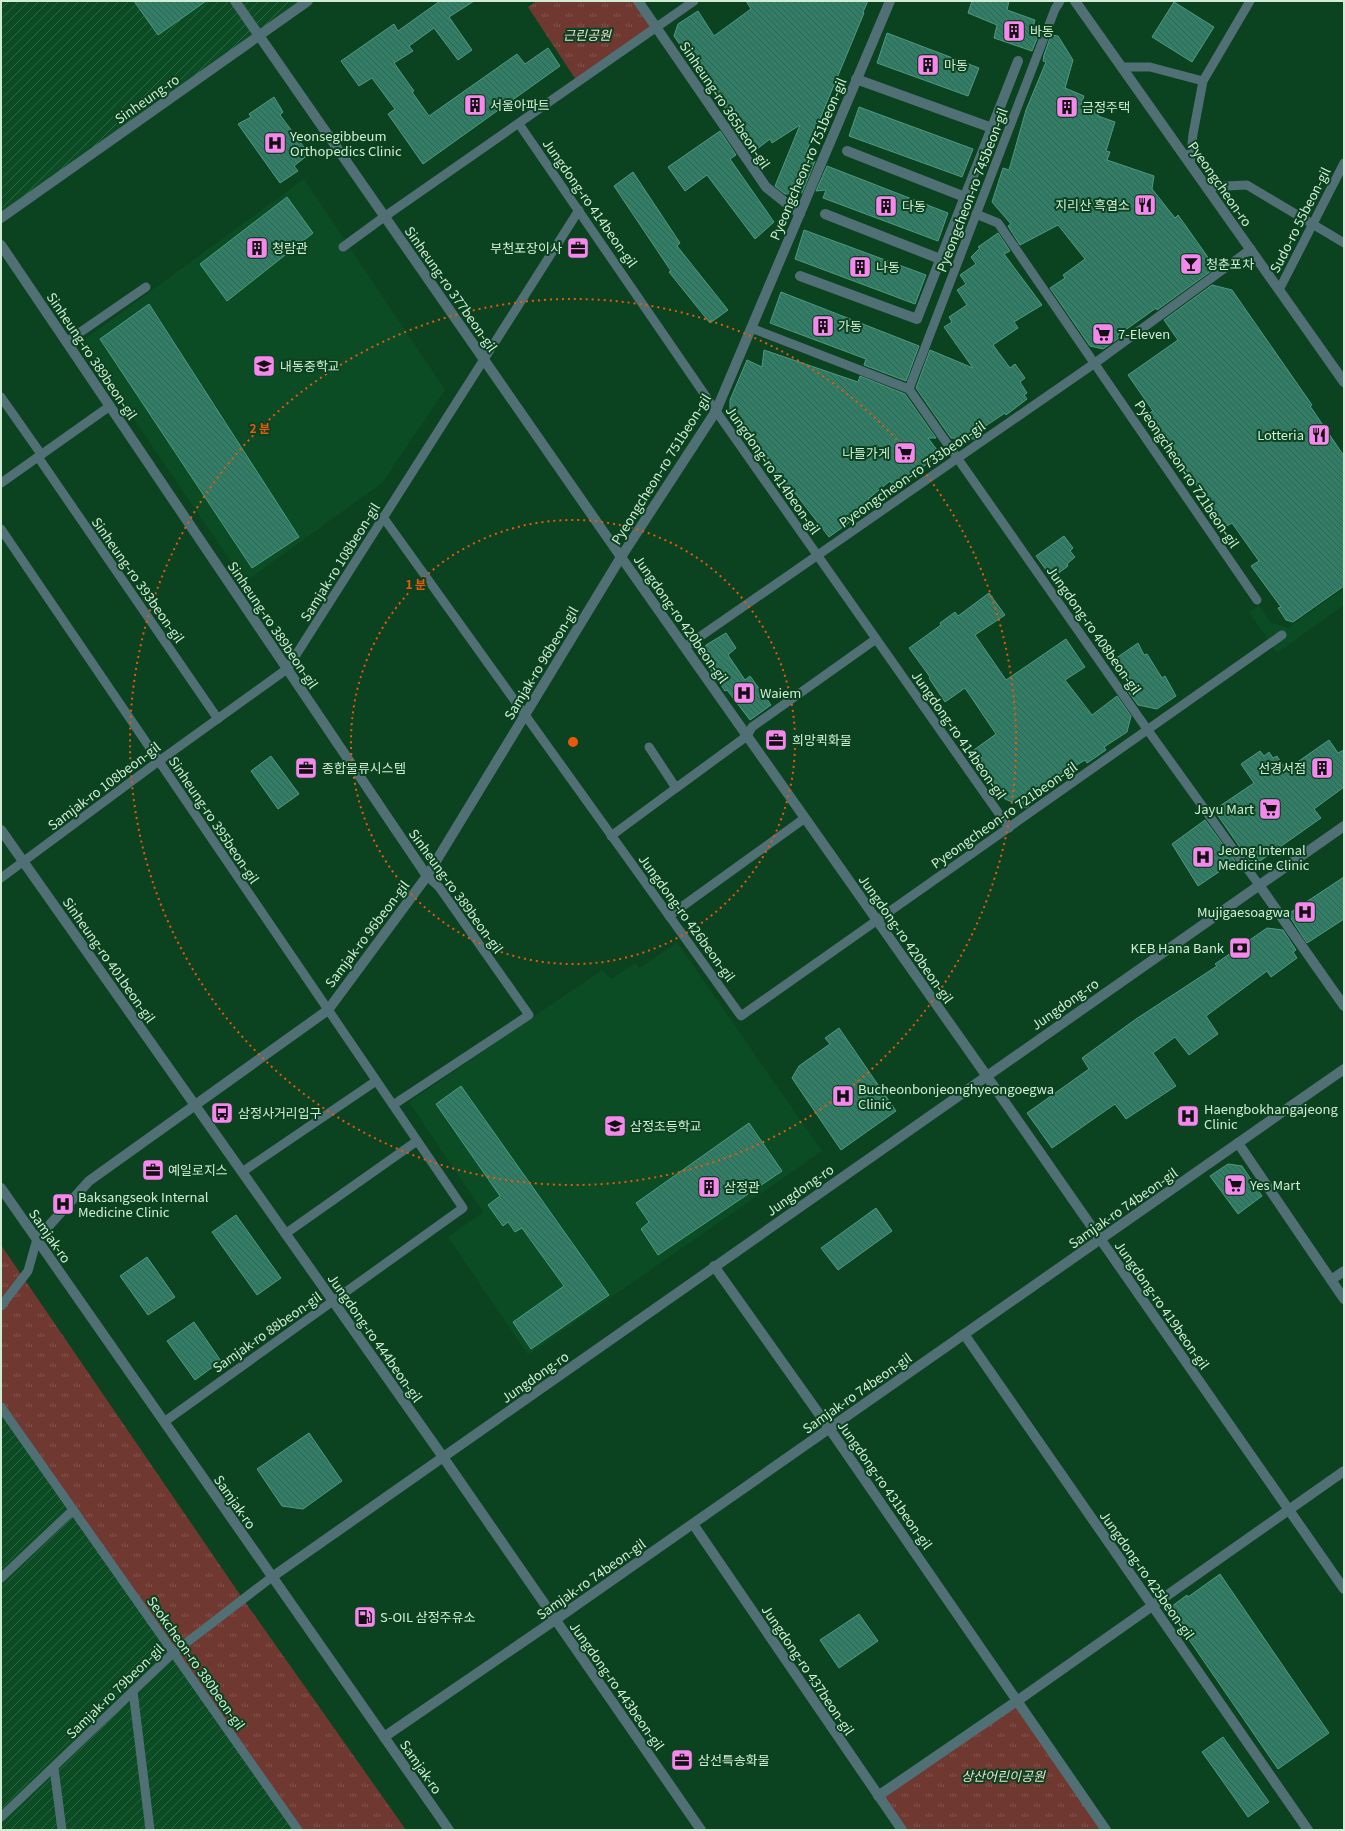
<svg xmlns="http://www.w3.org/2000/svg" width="1345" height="1831" font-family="Georgia,'Noto Sans KR',serif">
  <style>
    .built { fill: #0b4c25 }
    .industrial { fill: url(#industrial-furrows) }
    .grass { fill: url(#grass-tufts) }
    .building { fill: url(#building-back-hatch); stroke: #509982 }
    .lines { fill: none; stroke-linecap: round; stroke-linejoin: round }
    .service { stroke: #507076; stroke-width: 9 }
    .minor { stroke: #507076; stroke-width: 10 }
    .tertiary { stroke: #507076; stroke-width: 10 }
    .ring { fill: none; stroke: #e8590c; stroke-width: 2; stroke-dasharray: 2 4 }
    .labels { text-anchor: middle; stroke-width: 4; stroke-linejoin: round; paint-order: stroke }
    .poi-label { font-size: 13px; fill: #d1edd6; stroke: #0b421f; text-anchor: start }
    .park-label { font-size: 13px; font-style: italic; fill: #f3d9d4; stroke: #0b421f }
    .street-label { font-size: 13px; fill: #d1edd6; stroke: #0b421f }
    .centre { fill: #e8590c; stroke: #0b421f; stroke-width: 2 }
    .ring-label { font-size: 12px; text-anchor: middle; font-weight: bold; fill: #e8590c; stroke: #0b421f; stroke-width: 4; stroke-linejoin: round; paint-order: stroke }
  </style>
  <defs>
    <pattern id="industrial-furrows" width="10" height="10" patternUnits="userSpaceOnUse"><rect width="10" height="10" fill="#0b4c25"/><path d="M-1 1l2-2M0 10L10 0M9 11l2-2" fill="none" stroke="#2e6644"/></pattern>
    <pattern id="grass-tufts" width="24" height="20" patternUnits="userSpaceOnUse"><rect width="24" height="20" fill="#6f3830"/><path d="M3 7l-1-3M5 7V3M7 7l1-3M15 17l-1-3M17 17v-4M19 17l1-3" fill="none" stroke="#82554d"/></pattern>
    <pattern id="building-back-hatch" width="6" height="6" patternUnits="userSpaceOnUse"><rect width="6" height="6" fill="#327d66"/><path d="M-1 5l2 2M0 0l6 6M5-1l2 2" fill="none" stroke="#386253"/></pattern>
  </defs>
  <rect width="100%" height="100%" fill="#0b421f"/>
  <!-- built -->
  <g class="built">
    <path d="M304,179L445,390L382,483L245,582L81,342Z"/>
    <path d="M1344,588V605L1277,653L1249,612L1259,605L1270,622L1288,628Z"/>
    <path d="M677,942L822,1151L528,1355L448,1237L483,1212L409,1102L602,970L611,979L635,963L640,968Z"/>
  </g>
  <!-- industrial -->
  <g class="industrial">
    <path d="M1,1H308L1,218Z"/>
    <path d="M1,1410L296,1830H1Z"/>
  </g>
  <!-- grass -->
  <g class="grass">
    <path d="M537,1H638L656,27L578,83L528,7Z"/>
    <path d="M1,1245L243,1599L406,1830H297L1,1406Z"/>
    <path d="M1017,1701L1106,1830H902L878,1796Z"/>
  </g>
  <!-- building -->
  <g class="building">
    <path d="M134,1H206L158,35Z"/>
    <path d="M440,1H474L449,17L472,50L458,60L434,28L409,46L413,51L394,63L414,91L412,92L429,116L517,54L525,64L548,48L560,66L423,164L388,114L395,109L372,78L359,86L341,61L394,24L398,31Z"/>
    <path d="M746,1H868L863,12L864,13L805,155L813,159V161H815L802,193L785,194L775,186L800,125L772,143L770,139L757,149L753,143L747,147L730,124L733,122L731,117L707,82L706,83L674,36L678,24L698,11L714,36L751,9Z"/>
    <path d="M972,1H1009L1007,10L1035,20L1031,34H1039L1032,51L994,38L997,25L968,13Z"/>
    <path d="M1174,2L1214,27L1192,62L1152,37Z"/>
    <path d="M887,33L979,68L968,96L877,63Z"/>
    <path d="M1051,35L1058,36L1073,60L1065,88L1084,96L1081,104L1099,110L1098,116L1115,122L1106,151L1110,152L1107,160L1154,176L1152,189L1175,218L1178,215L1212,263L1211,271L1157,310L1156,308L1117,336L1119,338L1103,349L1090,346L1050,288L1065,278L1063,275L1085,259L1058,225L1020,245L1008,226L1011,224L992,202L1003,168L1009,170L1026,110L1046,62L1043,61L1044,55Z"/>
    <path d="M274,97L283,112L280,115L309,154L294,166L298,171L280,183L238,124L251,117L249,114Z"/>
    <path d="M859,107L973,149L962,177L849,136Z"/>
    <path d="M720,131L736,155L730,159L774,222L755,239L707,175L685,191L668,167Z"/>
    <path d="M827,166L948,213L938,241L823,198L826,190L816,191Z"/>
    <path d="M633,172L680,243L677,246L728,310L710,323L669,272L671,271L614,186Z"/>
    <path d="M287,197L313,233L227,301L200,264Z"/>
    <path d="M804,230L926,275L915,304L795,259Z"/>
    <path d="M998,233L1010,251L1004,254L1042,305L1014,322L1018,328L993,345L1010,368L1015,364L1025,378L1020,382L1027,393L1024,395L1027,399L1006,415L1005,413L975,433L978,437L975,439L951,438L916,388L930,350L973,368L944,327L952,322L949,317L967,305L957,290L966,284L960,275L976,264L971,257L980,248L978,247Z"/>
    <path d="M1212,285L1232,290L1312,405L1310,406L1344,456V586L1293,622L1286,620L1278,608L1281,607L1251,566L1259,561L1232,523L1225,527L1148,414L1153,411L1128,375L1178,340L1164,320Z"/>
    <path d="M781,292L919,346L906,381L864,365L866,359L770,323Z"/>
    <path d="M149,304L299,537L252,568L100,339Z"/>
    <path d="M764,350L858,382L860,376L905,394L936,438H928L940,454L895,488L890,481L868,499L872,506L829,537L795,493L789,497L771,470L774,468L751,435L749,437L730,410V400L747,360L762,367Z"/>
    <path d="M1064,536L1073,548L1070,551L1075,557L1067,564L1068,566L1052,578L1036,556Z"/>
    <path d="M989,593L1005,615L975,635L1006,680L1066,639L1085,667L1065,680L1092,715L1117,696L1131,716L1127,732L1104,747L1106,750L1087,763L1085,760L1047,783L1049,787L1026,799L1029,806L1026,808L1005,799L971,752L996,734L965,688L945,702L929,678L930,677L909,648L941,625L940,623L955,612L958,616Z"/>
    <path d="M726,633L736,648L728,655L745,680L750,676L771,705L750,720L727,690L725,691L704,660L706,645Z"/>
    <path d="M1138,643L1144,655L1147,654L1162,678L1165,676L1176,696L1157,709L1138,705L1127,690L1130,687L1112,661Z"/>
    <path d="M1329,740L1338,753L1344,750V787L1314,809L1321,818L1253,866L1214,810L1254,783L1241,764L1260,751L1264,756L1269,752L1273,758L1277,756L1286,770Z"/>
    <path d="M271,756L299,794L278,809L251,771Z"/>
    <path d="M1205,820L1235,861L1198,886L1172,844Z"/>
    <path d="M1344,877V919L1307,943L1288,914Z"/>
    <path d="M1267,928L1283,930L1296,950L1293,952L1297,958L1271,977L1267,971L1206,1016L1218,1034L1189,1055L1175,1037L1153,1053L1176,1086L1126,1119L1115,1104L1052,1148L1027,1113L1089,1069L1082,1058L1136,1019L1217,966L1215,964Z"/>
    <path d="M839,1028L896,1111L841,1150L792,1078L799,1066L830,1044L825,1038Z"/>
    <path d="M461,1086L609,1295L531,1349L513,1322L564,1286L522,1228L515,1232L508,1222L503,1226L488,1205L500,1196L436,1104Z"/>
    <path d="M749,1123L782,1171L658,1255L641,1229L649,1222L636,1203Z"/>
    <path d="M1228,1164L1242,1166L1262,1196L1238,1214L1210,1176Z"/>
    <path d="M876,1208L892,1231L838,1270L821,1248Z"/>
    <path d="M236,1215L281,1278L257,1295L212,1232Z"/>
    <path d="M147,1257L175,1297L148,1315L120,1276Z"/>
    <path d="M194,1322L221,1361L195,1380L167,1341Z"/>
    <path d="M309,1433L342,1481L303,1509L282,1506L257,1469Z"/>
    <path d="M1220,1574L1329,1733L1278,1769L1168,1609L1187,1595L1188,1597Z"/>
    <path d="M859,1614L878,1641L839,1668L820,1640Z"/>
    <path d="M1223,1737L1269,1802L1248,1817L1202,1752Z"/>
  </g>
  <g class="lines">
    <!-- service -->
    <g class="service">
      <path d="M1122,67H1150L1203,81"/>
      <path d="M519,124L716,411L1009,828"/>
      <path d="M1190,164L1193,134L1203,81L1250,1"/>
      <path d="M1207,187L1247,185L1344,243"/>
      <path d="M976,214L998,223L1257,600"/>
      <path d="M343,247L384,217L694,1"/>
      <path d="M1279,290L1344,163"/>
      <path d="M751,328L909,389"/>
      <path d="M66,342L146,287"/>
      <path d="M909,389L1147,729L1259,885"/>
      <path d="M909,389L1055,9L1060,1"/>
      <path d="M1,397L41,454"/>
      <path d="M38,457L218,719"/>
      <path d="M1,483L110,406"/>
      <path d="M383,517L741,1016L1282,635"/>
      <path d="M1,529L463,1208L164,1422"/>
      <path d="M685,647L1095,363L1251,249"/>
      <path d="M676,788L747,736L752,727L876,639"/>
      <path d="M611,836L676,788L649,747"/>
      <path d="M1,878L159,761L287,669L579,210"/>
      <path d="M669,916L805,818"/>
      <path d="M393,1105L529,1015L439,887L427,876"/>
      <path d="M242,1172L376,1081"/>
      <path d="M285,1234L417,1141"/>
      <path d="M1,1306L28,1271L37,1239"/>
      <path d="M1,1407L298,1830"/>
      <path d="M1,1578L73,1510"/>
      <path d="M133,1691L150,1830"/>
      <path d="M54,1768L62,1830"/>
      <path d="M1,1817L173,1653L272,1577"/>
    </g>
    <!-- minor -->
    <g class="minor">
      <path d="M235,1L621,557L986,1075L1344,1589"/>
      <path d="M638,1L766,187L800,214"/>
      <path d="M1075,1L1344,382"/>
      <path d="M856,79L992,128"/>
      <path d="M847,151L965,197"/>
      <path d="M825,214L940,259"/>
      <path d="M1,245L427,876"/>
      <path d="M800,276L917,319L1018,61"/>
      <path d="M1,830L443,1457L701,1830"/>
      <path d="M1259,885L1344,1006"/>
      <path d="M1238,1143L1344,1299"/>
      <path d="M37,1239L89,1181L328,1010L427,876L621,557L716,411L890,1"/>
      <path d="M714,1266L829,1428L1106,1830"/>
      <path d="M1331,1280L1344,1271"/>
      <path d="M964,1334L1308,1830"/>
      <path d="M693,1524L902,1830"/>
      <path d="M384,1737L555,1620L1344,1069"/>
      <path d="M878,1796L1017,1701L1344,1471"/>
    </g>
    <!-- tertiary -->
    <g class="tertiary">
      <path d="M1,218L308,1"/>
      <path d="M1,1188L449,1830"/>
      <path d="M272,1577L1344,826"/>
    </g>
  </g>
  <!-- distance rings -->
  <g class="ring">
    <circle cx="573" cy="742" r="222"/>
    <circle cx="573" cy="742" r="443"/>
  </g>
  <!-- icons -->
  <defs>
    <g id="building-square" transform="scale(1.15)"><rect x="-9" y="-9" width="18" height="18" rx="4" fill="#f688ed" stroke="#0b421f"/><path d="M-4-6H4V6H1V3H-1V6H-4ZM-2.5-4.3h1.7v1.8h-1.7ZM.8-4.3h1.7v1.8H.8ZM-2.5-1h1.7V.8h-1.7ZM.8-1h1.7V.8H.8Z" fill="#111"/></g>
    <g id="hospital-square" transform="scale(1.15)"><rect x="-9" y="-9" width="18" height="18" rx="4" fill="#f688ed" stroke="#0b421f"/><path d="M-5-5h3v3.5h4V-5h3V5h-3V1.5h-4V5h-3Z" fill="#111"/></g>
    <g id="restaurant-square" transform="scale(1.15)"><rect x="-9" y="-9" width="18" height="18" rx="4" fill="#f688ed" stroke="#0b421f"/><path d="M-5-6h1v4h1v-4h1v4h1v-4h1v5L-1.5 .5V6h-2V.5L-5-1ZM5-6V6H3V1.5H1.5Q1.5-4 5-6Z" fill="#111"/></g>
    <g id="office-square" transform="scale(1.15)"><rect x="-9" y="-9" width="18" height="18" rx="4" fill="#f688ed" stroke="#0b421f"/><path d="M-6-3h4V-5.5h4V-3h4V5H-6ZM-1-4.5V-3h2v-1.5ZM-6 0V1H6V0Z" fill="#111"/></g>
    <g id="bar-square" transform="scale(1.15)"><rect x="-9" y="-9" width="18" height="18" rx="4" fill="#f688ed" stroke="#0b421f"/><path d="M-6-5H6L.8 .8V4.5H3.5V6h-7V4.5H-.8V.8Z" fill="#111"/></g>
    <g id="supermarket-square" transform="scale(1.15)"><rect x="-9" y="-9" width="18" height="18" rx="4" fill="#f688ed" stroke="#0b421f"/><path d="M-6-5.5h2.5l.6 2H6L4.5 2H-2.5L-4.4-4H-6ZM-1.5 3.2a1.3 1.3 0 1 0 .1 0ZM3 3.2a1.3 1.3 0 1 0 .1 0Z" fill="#111"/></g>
    <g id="school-square" transform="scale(1.15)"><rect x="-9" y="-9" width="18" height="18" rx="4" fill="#f688ed" stroke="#0b421f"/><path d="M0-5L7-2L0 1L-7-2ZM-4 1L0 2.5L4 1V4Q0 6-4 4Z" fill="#111"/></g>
    <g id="bank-square" transform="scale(1.15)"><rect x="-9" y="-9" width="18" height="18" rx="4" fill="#f688ed" stroke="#0b421f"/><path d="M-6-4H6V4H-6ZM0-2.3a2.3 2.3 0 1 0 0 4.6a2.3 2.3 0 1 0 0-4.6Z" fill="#111"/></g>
    <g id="bus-square" transform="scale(1.15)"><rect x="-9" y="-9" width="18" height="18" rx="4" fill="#f688ed" stroke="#0b421f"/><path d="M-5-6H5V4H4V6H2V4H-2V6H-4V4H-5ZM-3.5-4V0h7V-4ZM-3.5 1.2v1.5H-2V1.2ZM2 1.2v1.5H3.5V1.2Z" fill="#111"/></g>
    <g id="fuel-square" transform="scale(1.15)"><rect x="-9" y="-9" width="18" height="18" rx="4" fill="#f688ed" stroke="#0b421f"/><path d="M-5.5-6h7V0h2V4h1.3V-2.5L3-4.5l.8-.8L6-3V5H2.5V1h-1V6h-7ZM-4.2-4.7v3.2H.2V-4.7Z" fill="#111"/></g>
  </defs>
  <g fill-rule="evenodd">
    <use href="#building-square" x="1014" y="31"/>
    <use href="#building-square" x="928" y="65"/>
    <use href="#building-square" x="475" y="105"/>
    <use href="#building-square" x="1067" y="107"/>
    <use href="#hospital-square" x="275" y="143"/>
    <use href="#restaurant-square" x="1145" y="205"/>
    <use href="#building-square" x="886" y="206"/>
    <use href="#building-square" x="257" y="248"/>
    <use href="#office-square" x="578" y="248"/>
    <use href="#bar-square" x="1191" y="264"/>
    <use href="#building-square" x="860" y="267"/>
    <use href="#building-square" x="823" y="326"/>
    <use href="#supermarket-square" x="1103" y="334"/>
    <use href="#school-square" x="264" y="366"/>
    <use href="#restaurant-square" x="1319" y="435"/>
    <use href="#supermarket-square" x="905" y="453"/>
    <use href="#hospital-square" x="744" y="693"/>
    <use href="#office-square" x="776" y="740"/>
    <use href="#office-square" x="306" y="768"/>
    <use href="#building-square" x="1322" y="768"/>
    <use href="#supermarket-square" x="1270" y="809"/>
    <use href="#hospital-square" x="1203" y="857"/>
    <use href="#hospital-square" x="1305" y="912"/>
    <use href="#bank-square" x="1240" y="948"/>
    <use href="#hospital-square" x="843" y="1096"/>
    <use href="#bus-square" x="222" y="1113"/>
    <use href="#hospital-square" x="1188" y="1116"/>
    <use href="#school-square" x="615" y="1126"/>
    <use href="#office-square" x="153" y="1170"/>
    <use href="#supermarket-square" x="1235" y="1185"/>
    <use href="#building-square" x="709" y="1187"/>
    <use href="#hospital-square" x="63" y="1204"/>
    <use href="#fuel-square" x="365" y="1617"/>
    <use href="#office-square" x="682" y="1760"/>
  </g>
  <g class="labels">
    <!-- poi labels -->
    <g class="poi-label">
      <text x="1030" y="36">바동</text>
      <text x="944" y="70">마동</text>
      <text x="490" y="110">서울아파트</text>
      <text x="1082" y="112">금정주택</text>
      <text x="290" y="141">Yeonsegibbeum<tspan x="290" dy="15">Orthopedics Clinic</tspan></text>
      <text x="1130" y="210" text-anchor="end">지리산 흑염소</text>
      <text x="902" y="211">다동</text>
      <text x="272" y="253">청람관</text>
      <text x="562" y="253" text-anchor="end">부천포장이사</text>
      <text x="1206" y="269">청춘포차</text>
      <text x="876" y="272">나동</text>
      <text x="838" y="331">가동</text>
      <text x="1118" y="339">7-Eleven</text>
      <text x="280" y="371">내동중학교</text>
      <text x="1304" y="440" text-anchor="end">Lotteria</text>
      <text x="890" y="458" text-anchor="end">나들가게</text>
      <text x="760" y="698">Waiem</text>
      <text x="792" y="745">희망퀵화물</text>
      <text x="322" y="773">종합물류시스템</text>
      <text x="1306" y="773" text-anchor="end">선경서점</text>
      <text x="1254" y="814" text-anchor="end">Jayu Mart</text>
      <text x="1218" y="855">Jeong Internal<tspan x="1218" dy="15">Medicine Clinic</tspan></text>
      <text x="1290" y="917" text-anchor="end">Mujigaesoagwa</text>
      <text x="1224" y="953" text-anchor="end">KEB Hana Bank</text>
      <text x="858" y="1094">Bucheonbonjeonghyeongoegwa<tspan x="858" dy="15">Clinic</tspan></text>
      <text x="1204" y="1114">Haengbokhangajeong<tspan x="1204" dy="15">Clinic</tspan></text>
      <text x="238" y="1118">삼정사거리입구</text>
      <text x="630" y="1131">삼정초등학교</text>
      <text x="168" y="1175">예일로지스</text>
      <text x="1250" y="1190">Yes Mart</text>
      <text x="724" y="1192">삼정관</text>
      <text x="78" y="1202">Baksangseok Internal<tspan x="78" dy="15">Medicine Clinic</tspan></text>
      <text x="380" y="1622">S-OIL 삼정주유소</text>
      <text x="698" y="1765">삼선특송화물</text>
    </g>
    <!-- park labels -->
    <g class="park-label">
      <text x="587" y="40">근린공원</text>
      <text x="1003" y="1781">상산어린이공원</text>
    </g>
    <!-- street labels -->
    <g class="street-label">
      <text transform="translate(147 99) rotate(-35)" y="5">Sinheung-ro</text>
      <text transform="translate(725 105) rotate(56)" y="5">Sinheung-ro 365beon-gil</text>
      <text transform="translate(808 159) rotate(-67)" y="5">Pyeongcheon-ro 751beon-gil</text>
      <text transform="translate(1220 184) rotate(55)" y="5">Pyeongcheon-ro</text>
      <text transform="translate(972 190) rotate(-69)" y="5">Pyeongcheon-ro 745beon-gil</text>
      <text transform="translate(590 203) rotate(55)" y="5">Jungdong-ro 414beon-gil</text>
      <text transform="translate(1300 220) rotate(-63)" y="5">Sudo-ro 55beon-gil</text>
      <text transform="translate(451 289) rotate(55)" y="5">Sinheung-ro 377beon-gil</text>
      <text transform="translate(92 356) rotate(56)" y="5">Sinheung-ro 389beon-gil</text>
      <text transform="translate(661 469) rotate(-58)" y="5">Pyeongcheon-ro 751beon-gil</text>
      <text transform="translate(773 470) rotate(55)" y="5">Jungdong-ro 414beon-gil</text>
      <text transform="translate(912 474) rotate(-35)" y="5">Pyeongcheon-ro 733beon-gil</text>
      <text transform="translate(1187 474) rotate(56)" y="5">Pyeongcheon-ro 721beon-gil</text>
      <text transform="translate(340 562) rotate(-58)" y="5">Samjak-ro 108beon-gil</text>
      <text transform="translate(138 580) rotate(55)" y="5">Sinheung-ro 393beon-gil</text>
      <text transform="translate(681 619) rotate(55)" y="5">Jungdong-ro 420beon-gil</text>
      <text transform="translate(273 625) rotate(56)" y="5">Sinheung-ro 389beon-gil</text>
      <text transform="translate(1094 630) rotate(55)" y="5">Jungdong-ro 408beon-gil</text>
      <text transform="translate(541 663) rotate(-59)" y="5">Samjak-ro 96beon-gil</text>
      <text transform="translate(959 735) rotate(55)" y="5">Jungdong-ro 414beon-gil</text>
      <text transform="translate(104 786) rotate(-37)" y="5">Samjak-ro 108beon-gil</text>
      <text transform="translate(1004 815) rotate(-35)" y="5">Pyeongcheon-ro 721beon-gil</text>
      <text transform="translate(214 820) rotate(56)" y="5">Sinheung-ro 395beon-gil</text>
      <text transform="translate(456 891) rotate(54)" y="5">Sinheung-ro 389beon-gil</text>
      <text transform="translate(687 918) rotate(54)" y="5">Jungdong-ro 426beon-gil</text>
      <text transform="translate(367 934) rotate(-53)" y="5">Samjak-ro 96beon-gil</text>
      <text transform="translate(906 939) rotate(55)" y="5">Jungdong-ro 420beon-gil</text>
      <text transform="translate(109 960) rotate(55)" y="5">Sinheung-ro 401beon-gil</text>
      <text transform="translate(1065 1004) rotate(-35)" y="5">Jungdong-ro</text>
      <text transform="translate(800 1190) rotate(-35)" y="5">Jungdong-ro</text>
      <text transform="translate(1123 1208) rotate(-35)" y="5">Samjak-ro 74beon-gil</text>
      <text transform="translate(50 1236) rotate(55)" y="5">Samjak-ro</text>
      <text transform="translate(1162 1305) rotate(55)" y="5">Jungdong-ro 419beon-gil</text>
      <text transform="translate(267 1332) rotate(-35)" y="5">Samjak-ro 88beon-gil</text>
      <text transform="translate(375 1338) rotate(55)" y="5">Jungdong-ro 444beon-gil</text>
      <text transform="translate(535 1377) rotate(-35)" y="5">Jungdong-ro</text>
      <text transform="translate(857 1393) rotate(-35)" y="5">Samjak-ro 74beon-gil</text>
      <text transform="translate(885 1485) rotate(55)" y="5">Jungdong-ro 431beon-gil</text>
      <text transform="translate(235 1502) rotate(55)" y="5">Samjak-ro</text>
      <text transform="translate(1147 1575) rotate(55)" y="5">Jungdong-ro 425beon-gil</text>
      <text transform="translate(591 1579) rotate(-35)" y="5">Samjak-ro 74beon-gil</text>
      <text transform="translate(196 1663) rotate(55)" y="5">Seokcheon-ro 380beon-gil</text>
      <text transform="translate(808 1670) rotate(56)" y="5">Jungdong-ro 437beon-gil</text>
      <text transform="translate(617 1686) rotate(55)" y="5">Jungdong-ro 443beon-gil</text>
      <text transform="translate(115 1691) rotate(-44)" y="5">Samjak-ro 79beon-gil</text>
      <text transform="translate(421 1767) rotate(55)" y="5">Samjak-ro</text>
    </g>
  </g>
  <circle cx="573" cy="742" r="6" class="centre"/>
  <g class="ring-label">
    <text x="260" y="433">2 분</text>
    <text x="416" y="589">1 분</text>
  </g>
  <!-- border -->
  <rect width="1345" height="1831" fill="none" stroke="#d1edd6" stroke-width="4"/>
</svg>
